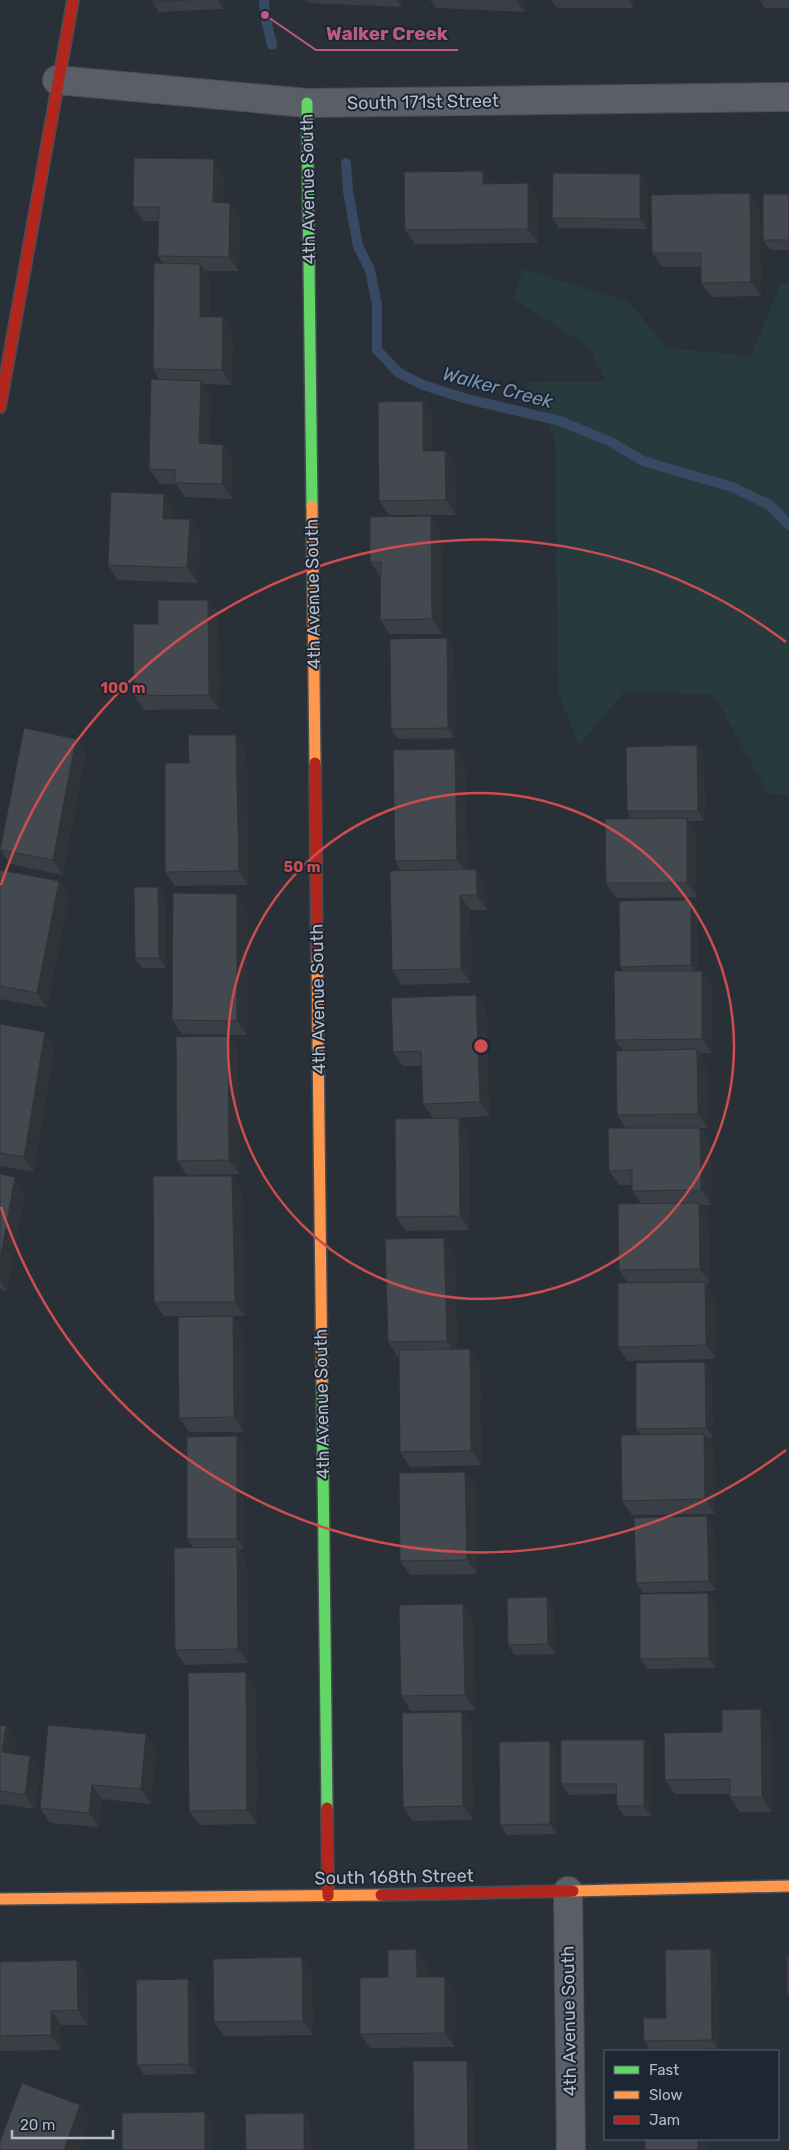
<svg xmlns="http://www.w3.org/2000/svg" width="789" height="2150" font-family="Rubik,sans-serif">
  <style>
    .green { fill: #273a3e }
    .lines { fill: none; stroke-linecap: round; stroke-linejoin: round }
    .stream { stroke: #384963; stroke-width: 10 }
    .street-casing { stroke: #484c53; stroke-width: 30 }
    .fast-casing { stroke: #484c53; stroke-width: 14 }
    .slow-casing { stroke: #484c53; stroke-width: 14 }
    .jam-casing { stroke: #484c53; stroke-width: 14 }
    .street { stroke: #5a5e66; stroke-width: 28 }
    .fast { stroke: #63d668; stroke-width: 11 }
    .slow { stroke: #ff974d; stroke-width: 11 }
    .jam { stroke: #b3261e; stroke-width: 11 }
    .wall { fill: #3a3f45 }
    .shaded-wall { fill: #303338 }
    .building { fill: #444950; stroke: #303338 }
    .ring { fill: none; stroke: #ce4d50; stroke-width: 2.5 }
    .labels { text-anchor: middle; stroke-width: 4; stroke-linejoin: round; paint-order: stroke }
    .street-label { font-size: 18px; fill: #b4bcc9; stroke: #1d2633 }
    .water-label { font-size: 19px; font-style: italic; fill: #7c92b1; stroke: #1d2633 }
    .centre { fill: #ce4d50; stroke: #1d2633; stroke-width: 2.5 }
    .ring-label { font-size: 15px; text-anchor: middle; font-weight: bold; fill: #ce4d50; stroke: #1d2633; stroke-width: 4; stroke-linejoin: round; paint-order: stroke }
    .leader { fill: none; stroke: #bc5a87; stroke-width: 2 }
    .callout-dot { fill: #bc5a87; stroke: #1d2633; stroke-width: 2 }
    .callout-label { font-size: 19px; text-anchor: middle; font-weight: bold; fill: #bc5a87; stroke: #1d2633; stroke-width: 4; stroke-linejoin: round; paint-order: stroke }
  </style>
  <rect width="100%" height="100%" fill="#2a3038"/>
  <!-- green -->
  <path class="green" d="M523,269L629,302L667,348L751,356L781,283H789V796L768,793L714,695L625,691L579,745L558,693L555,438L525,382L606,381L588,346L513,298Z"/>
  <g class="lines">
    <!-- stream -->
    <g class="stream">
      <path d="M264,0L265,15L272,45"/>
      <path d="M346,163L348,191L358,246L370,270L377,305V350L399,373L423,385L467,399L560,421L611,442L643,461L732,487L770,505L789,525"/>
    </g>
    <!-- street casing -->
    <g class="street-casing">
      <g id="street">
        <path d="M57,80L307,103L789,97"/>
        <path d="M568,1891L571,2150"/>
      </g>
    </g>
    <!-- fast casing -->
    <g class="fast-casing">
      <g id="fast">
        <path d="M307,103L312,506"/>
        <path d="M322,1381L327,1808"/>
      </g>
    </g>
    <!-- slow casing -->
    <g class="slow-casing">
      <g id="slow">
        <path d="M312,506L315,763"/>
        <path d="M317,955L322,1381"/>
        <path d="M573,1891L789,1886"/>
        <path d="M0,1899L381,1895"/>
      </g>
    </g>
    <!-- jam casing -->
    <g class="jam-casing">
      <g id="jam">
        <path d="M0,407L73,0"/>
        <path d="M315,763L317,955"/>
        <path d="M327,1808L328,1896"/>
        <path d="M381,1895L573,1891"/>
      </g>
    </g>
    <!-- street -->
    <use href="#street" class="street"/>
    <!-- fast -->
    <use href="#fast" class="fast"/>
    <!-- slow -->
    <use href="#slow" class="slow"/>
    <!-- jam -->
    <use href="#jam" class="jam"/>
  </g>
  <!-- wall -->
  <g class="wall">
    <path d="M152,0H223L224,9L159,12L152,2Z"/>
    <path d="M306,0H402V7L308,3Z"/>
    <path d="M430,0H525V12L436,8Z"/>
    <path d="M551,0H634V8H557Z"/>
    <path d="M760,0H789V8H765Z"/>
    <path d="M224,173L223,202L240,217L239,271H205L210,278V317L233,331L232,385L202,384L211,396L209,444L223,445L233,459L232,499L185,497L176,484H160L149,469L160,380L153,369L163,263L158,256V221H144L133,207Z"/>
    <path d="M640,174L648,184L647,229L559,228L552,218Z"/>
    <path d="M789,194V250H770L763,240Z"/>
    <path d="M538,198V243L415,244L405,230Z"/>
    <path d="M760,208L761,296L711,297L701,283V267H662L652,253Z"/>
    <path d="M423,401L433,415V451H445L455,465L456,515H389L379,501Z"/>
    <path d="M164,494L174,508L173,519H190L200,534L198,583L118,580L108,565Z"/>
    <path d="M431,516L441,531L442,634H390L380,620L381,576H380L370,562Z"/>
    <path d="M208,600L218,614L219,709L144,710L134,696Z"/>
    <path d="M454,649L455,738L398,739L391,729Z"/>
    <path d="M236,735L246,749L249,885L175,886L165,872Z"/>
    <path d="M76,739L86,753L63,875L10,864L0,850Z"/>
    <path d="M697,745L704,756L705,821H688L697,833V897L616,898L606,883L632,819L627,811Z"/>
    <path d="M465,763L467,869H476L486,884L487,910H470L471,983L402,985L392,970L401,871L395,861Z"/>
    <path d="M0,870L59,881L69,895L47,1008L0,999Z"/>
    <path d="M158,887L165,897L166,968H142L135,958Z"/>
    <path d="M691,900L698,910V971L712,985V1053H700L707,1064L708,1128H701L710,1142L711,1205H701L709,1217L710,1284H707L715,1296L716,1359L628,1361L618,1347L628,1283L619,1270L641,1204L632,1191V1185H619L609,1171L626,1128L617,1115L623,1051L615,1040L623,971L620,967Z"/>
    <path d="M247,908V1035L182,1034L172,1020Z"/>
    <path d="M476,995L486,1010L490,1116L455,1118H459L469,1132L470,1230L406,1231L396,1217L433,1118L423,1104L422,1066H403L393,1052Z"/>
    <path d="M0,1024L55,1046L34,1172L0,1166Z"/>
    <path d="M238,1050L239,1174L187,1175L177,1161Z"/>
    <path d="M0,1174L25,1192L7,1291L0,1289Z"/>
    <path d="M232,1176L242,1190L245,1316H164L154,1302Z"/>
    <path d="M455,1253L457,1349L480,1364L482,1465L410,1467L400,1452L399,1357H398L388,1342Z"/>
    <path d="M243,1331L244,1432H189L179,1418Z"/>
    <path d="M712,1372L713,1438H707L714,1448L715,1514L632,1515L622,1501L641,1435L636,1429Z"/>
    <path d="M244,1446V1549H239L247,1561L248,1663L185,1665L175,1650L193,1548L187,1539Z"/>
    <path d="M465,1472L475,1486L477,1574L410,1575L400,1561Z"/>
    <path d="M714,1526L716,1591L643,1593L636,1583Z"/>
    <path d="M708,1593L715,1603L716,1668L648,1669L640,1659Z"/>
    <path d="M463,1604L473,1618L475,1710L411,1711L401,1696Z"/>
    <path d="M554,1608L555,1654L515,1655L508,1645Z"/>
    <path d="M256,1686L257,1824L199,1825L189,1811Z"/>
    <path d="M462,1712L472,1726L473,1820L413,1821L403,1807Z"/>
    <path d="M771,1724L772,1812H740L730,1797V1794H675L665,1780L722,1732Z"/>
    <path d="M0,1725L6,1726L16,1740L14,1754L30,1756L40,1770L35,1809L0,1804Z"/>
    <path d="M644,1740L651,1750V1816H624L617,1806L616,1794L569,1795L561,1784Z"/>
    <path d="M156,1748L151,1804L102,1799L99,1827L50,1823L40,1808Z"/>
    <path d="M557,1751V1834L507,1835L500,1825Z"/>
    <path d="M718,1959L719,2049L650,2050L644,2041L666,2018Z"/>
    <path d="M77,1960L87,1975L88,2025H61V2050L0,2051V1962Z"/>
    <path d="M426,1964L427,1977L455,1991V2047L370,2048L360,2034L388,1977Z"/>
    <path d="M312,1972L313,2035L224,2036L214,2022Z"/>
    <path d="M188,1979L195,1989L196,2074L144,2075L137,2065Z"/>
  </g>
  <!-- shaded-wall -->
  <g class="shaded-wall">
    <path d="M218,0H223L224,9Z"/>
    <path d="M397,0H402V7Z"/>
    <path d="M516,0H525V12Z"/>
    <path d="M629,0H634V8Z"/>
    <path d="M214,159L224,173L223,217L213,202Z"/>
    <path d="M483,171L494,185L483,184Z"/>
    <path d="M640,174L648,184L647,229L640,219Z"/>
    <path d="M528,183L538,198V243L528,229Z"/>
    <path d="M750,193L760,208L761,296L751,282Z"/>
    <path d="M230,203L240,217L239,271L229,257Z"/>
    <path d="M200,264L210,278V331L200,317Z"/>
    <path d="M223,317L233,331L232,385L222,370Z"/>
    <path d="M201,381L211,396L209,458L199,443Z"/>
    <path d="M423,401L433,415V466L423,451Z"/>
    <path d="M223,445L233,459L232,499L222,484Z"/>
    <path d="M445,451L455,465L456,515L446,500Z"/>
    <path d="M164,494L174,508L173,533L163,519Z"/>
    <path d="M431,516L441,531L442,634L432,619Z"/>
    <path d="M190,519L200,534L198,583L187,568Z"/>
    <path d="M208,600L218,614L219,709L209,695Z"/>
    <path d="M447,638L454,649L455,738L448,728Z"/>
    <path d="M236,735L246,749L249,885L239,871Z"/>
    <path d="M76,739L86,753L63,875L53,860Z"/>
    <path d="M697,745L704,756L705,821L698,811Z"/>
    <path d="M455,749L465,763L467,874L457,860Z"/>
    <path d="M687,818L697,833V897L687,883Z"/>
    <path d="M476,869L486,884L487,910L477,895Z"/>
    <path d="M59,881L69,895L47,1008L37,993Z"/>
    <path d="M158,887L165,897L166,968L159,958Z"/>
    <path d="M237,894L247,908V1035L237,1021Z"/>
    <path d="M460,895L470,910L471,983L461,969Z"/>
    <path d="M691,900L698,910V976L691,965Z"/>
    <path d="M702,971L712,985V1053L702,1039Z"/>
    <path d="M476,995L486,1010L490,1116L480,1102Z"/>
    <path d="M45,1032L55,1046L34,1172L24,1157Z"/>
    <path d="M228,1036L238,1050L239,1174L229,1160Z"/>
    <path d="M697,1049L707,1064L708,1128L698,1114Z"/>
    <path d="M459,1118L469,1132L470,1230L460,1216Z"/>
    <path d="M700,1128L710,1142L711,1205L701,1190Z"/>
    <path d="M232,1176L242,1190L245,1316L235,1302Z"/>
    <path d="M15,1177L25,1192L7,1291L0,1280V1261Z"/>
    <path d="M699,1203L709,1217L710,1284L700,1269Z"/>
    <path d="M444,1238L455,1253L457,1355L447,1341Z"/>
    <path d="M705,1282L715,1296L716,1359L706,1345Z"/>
    <path d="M233,1316L243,1331L244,1432L234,1417Z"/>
    <path d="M470,1349L480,1364L482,1465L471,1451Z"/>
    <path d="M705,1362L712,1372L713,1438L706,1428Z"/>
    <path d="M704,1434L714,1448L715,1514L705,1499Z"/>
    <path d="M237,1436L244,1446V1549L237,1539Z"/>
    <path d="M465,1472L475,1486L477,1574L467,1560Z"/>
    <path d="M707,1516L714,1526L716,1591L709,1581Z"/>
    <path d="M237,1547L247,1561L248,1663L238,1649Z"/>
    <path d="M708,1593L715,1603L716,1668L709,1658Z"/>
    <path d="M547,1597L554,1608L555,1654L548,1644Z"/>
    <path d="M463,1604L473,1618L475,1710L465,1695Z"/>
    <path d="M246,1672L256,1686L257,1824L247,1810Z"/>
    <path d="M761,1709L771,1724L772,1812L762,1797Z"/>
    <path d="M462,1712L472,1726L473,1820L463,1806Z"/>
    <path d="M6,1726L16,1740L13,1767L2,1752Z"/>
    <path d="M146,1734L156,1748L151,1804L141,1789Z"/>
    <path d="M644,1740L651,1750V1816L644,1806Z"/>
    <path d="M550,1741L557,1751V1834L550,1824Z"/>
    <path d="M30,1756L40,1770L35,1809L25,1795Z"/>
    <path d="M92,1785L102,1799L99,1827L89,1813Z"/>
    <path d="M416,1949L426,1964L427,1992L417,1977Z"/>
    <path d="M711,1949L718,1959L719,2050L712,2040Z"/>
    <path d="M302,1957L312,1972L313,2035L303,2021Z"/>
    <path d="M77,1960L87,1975L88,2025L78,2010Z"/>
    <path d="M445,1977L455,1991V2047L445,2033Z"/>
    <path d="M188,1979L195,1989L196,2074L189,2064Z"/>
    <path d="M51,2011L61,2025V2050L51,2035Z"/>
    <path d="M467,2061L474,2071L475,2150H468Z"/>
    <path d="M80,2105L90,2120L79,2150H64Z"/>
    <path d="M205,2112L212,2122V2150H205Z"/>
    <path d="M304,2113L311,2123V2150H304Z"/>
    <rect x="698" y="2139" width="10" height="11"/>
  </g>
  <!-- building -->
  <g class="building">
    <path d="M152,0H189L152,2Z"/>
    <path d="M134,158L214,159L213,202L230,203L229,257L158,256L159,207H133Z"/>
    <path d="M483,171V184L528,183V229L405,230L404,172Z"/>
    <path d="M553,173L640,174V219L552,218Z"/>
    <path d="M750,193L751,282L701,283V253H652L651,195Z"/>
    <rect x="763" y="194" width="26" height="46"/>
    <path d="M154,263L200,264V317H223L222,370L153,369Z"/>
    <path d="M151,379L201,381L199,443L223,445L222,484L175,483V470L149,469Z"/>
    <path d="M423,401V451H445L446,500L379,501L378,402Z"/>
    <path d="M111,492L164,494L163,519H190L187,568L108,565Z"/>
    <path d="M431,516L432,619L380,620L381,562H370V517Z"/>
    <path d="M158,600H208L209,695L134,696L133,624H158Z"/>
    <path d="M447,638L448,728L391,729L390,639Z"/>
    <path d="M24,728L76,739L53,860L0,850Z"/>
    <path d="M188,735H236L239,871L165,872V763H189Z"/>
    <path d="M697,745L698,811H627L626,747Z"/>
    <path d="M455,749L457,860L395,861L393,750Z"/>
    <path d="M687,818V883H606L605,819Z"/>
    <path d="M476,869L477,895H460L461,969L392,970L390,871Z"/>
    <path d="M0,870L59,881L37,993L0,986Z"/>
    <path d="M134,887H158L159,958H135Z"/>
    <path d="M173,893L237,894V1021L172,1020Z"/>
    <path d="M691,900V965L620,967L619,901Z"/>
    <path d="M614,971H702V1039L615,1040Z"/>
    <path d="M476,995L480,1102L423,1104L421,1051L393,1052L391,998Z"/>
    <path d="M0,1024L45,1032L24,1157L0,1153Z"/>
    <path d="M228,1036L229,1160L177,1161L176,1037Z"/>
    <path d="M697,1049L698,1114L617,1115L616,1051Z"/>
    <path d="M459,1118L460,1216L396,1217L395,1119Z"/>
    <path d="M608,1128H700L701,1190L632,1191V1170L609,1171Z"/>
    <path d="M0,1174L15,1177L0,1261Z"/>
    <path d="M153,1176H232L235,1302H154Z"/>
    <path d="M699,1203L700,1269L619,1270L618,1204Z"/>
    <path d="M444,1238L447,1341L388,1342L385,1239Z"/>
    <path d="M705,1282L706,1345L618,1347V1283Z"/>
    <path d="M233,1316L234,1417L179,1418L178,1317Z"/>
    <path d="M470,1349L471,1451L400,1452L399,1350Z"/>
    <path d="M705,1362L706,1428L636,1429V1363Z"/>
    <path d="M704,1434L705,1499L622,1501L621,1435Z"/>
    <path d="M237,1436V1539H187V1437Z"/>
    <path d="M465,1472L467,1560L400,1561L399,1473Z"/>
    <path d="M707,1516L709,1581L636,1583L634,1518Z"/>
    <path d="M237,1547L238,1649L175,1650L174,1548Z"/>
    <path d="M708,1593L709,1658L640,1659V1594Z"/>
    <path d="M547,1597L548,1644L508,1645L507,1598Z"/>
    <path d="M463,1604L465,1695L401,1696L399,1605Z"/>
    <path d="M246,1672L247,1810L189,1811L188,1673Z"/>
    <path d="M761,1709L762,1797H730V1779L665,1780L664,1733L722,1732V1710Z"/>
    <path d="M462,1712L463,1806L403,1807L402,1713Z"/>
    <path d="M0,1725L6,1726L2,1752L30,1756L25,1795L0,1791Z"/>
    <path d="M48,1725L146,1734L141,1789L92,1785L89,1813L40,1808Z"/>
    <path d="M561,1740H644V1806H617L616,1784H561Z"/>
    <path d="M550,1741V1824L500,1825L499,1742Z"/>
    <path d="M416,1949L417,1977H445V2033L360,2034V1978L388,1977V1950Z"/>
    <path d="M711,1949L712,2040L644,2041L643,2018H666L665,1950Z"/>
    <rect x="787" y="1955" width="2" height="39"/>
    <path d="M302,1957L303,2021L214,2022L213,1959Z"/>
    <path d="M77,1960L78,2010L51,2011V2035L0,2036V1962Z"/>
    <path d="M188,1979L189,2064L137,2065L136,1980Z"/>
    <path d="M724,2049V2051H644V2050Z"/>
    <path d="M413,2061H467L468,2150H414Z"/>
    <path d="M22,2083L80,2105L64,2150H0V2141Z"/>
    <path d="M205,2112V2150H122V2113Z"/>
    <path d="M304,2113V2150H246L245,2114Z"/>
    <rect x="645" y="2139" width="53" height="11"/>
  </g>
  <!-- distance rings -->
  <g class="ring">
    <circle cx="481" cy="1046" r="253"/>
    <path d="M786 1450A506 506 0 0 1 1 1207M1 885A506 506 0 0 1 786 642"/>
  </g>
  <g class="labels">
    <!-- street labels -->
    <g class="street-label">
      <text transform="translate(423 102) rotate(-1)" y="6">South 171st Street</text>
      <text transform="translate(308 189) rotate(-91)" y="6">4th Avenue South</text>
      <text transform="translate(313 594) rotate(-91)" y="6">4th Avenue South</text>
      <text transform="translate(318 999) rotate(-91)" y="6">4th Avenue South</text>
      <text transform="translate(322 1404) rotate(-91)" y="6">4th Avenue South</text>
      <text transform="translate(394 1877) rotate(-1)" y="6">South 168th Street</text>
      <text transform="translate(569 2021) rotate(-91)" y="6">4th Avenue South</text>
    </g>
    <!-- water labels -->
    <g class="water-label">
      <text transform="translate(498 387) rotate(15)" y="7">Walker Creek</text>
    </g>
  </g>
  <circle cx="481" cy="1046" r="8" class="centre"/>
  <g class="ring-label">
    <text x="123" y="693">100 m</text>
    <text x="302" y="872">50 m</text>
  </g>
  <!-- callouts -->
  <path class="leader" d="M265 15L316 50H458"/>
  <circle class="callout-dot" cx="265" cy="15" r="5"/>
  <g class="callout-label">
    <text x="387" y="40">Walker Creek</text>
  </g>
  <!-- legend -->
  <rect x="604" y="2050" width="175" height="90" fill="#1d2633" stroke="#59626f"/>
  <rect x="614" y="2066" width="25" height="8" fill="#63d668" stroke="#59626f"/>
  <text x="649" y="2075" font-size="15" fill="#b4bcc9">Fast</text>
  <rect x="614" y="2091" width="25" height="8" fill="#ff974d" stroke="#59626f"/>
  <text x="649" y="2100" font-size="15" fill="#b4bcc9">Slow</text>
  <rect x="614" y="2116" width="25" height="8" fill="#b3261e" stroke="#59626f"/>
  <text x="649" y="2125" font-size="15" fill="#b4bcc9">Jam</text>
  <!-- scale -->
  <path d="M12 2130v8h101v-8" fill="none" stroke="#b4bcc9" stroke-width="2.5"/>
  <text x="20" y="2130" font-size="15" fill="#b4bcc9" stroke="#1d2633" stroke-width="4" paint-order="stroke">20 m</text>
</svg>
